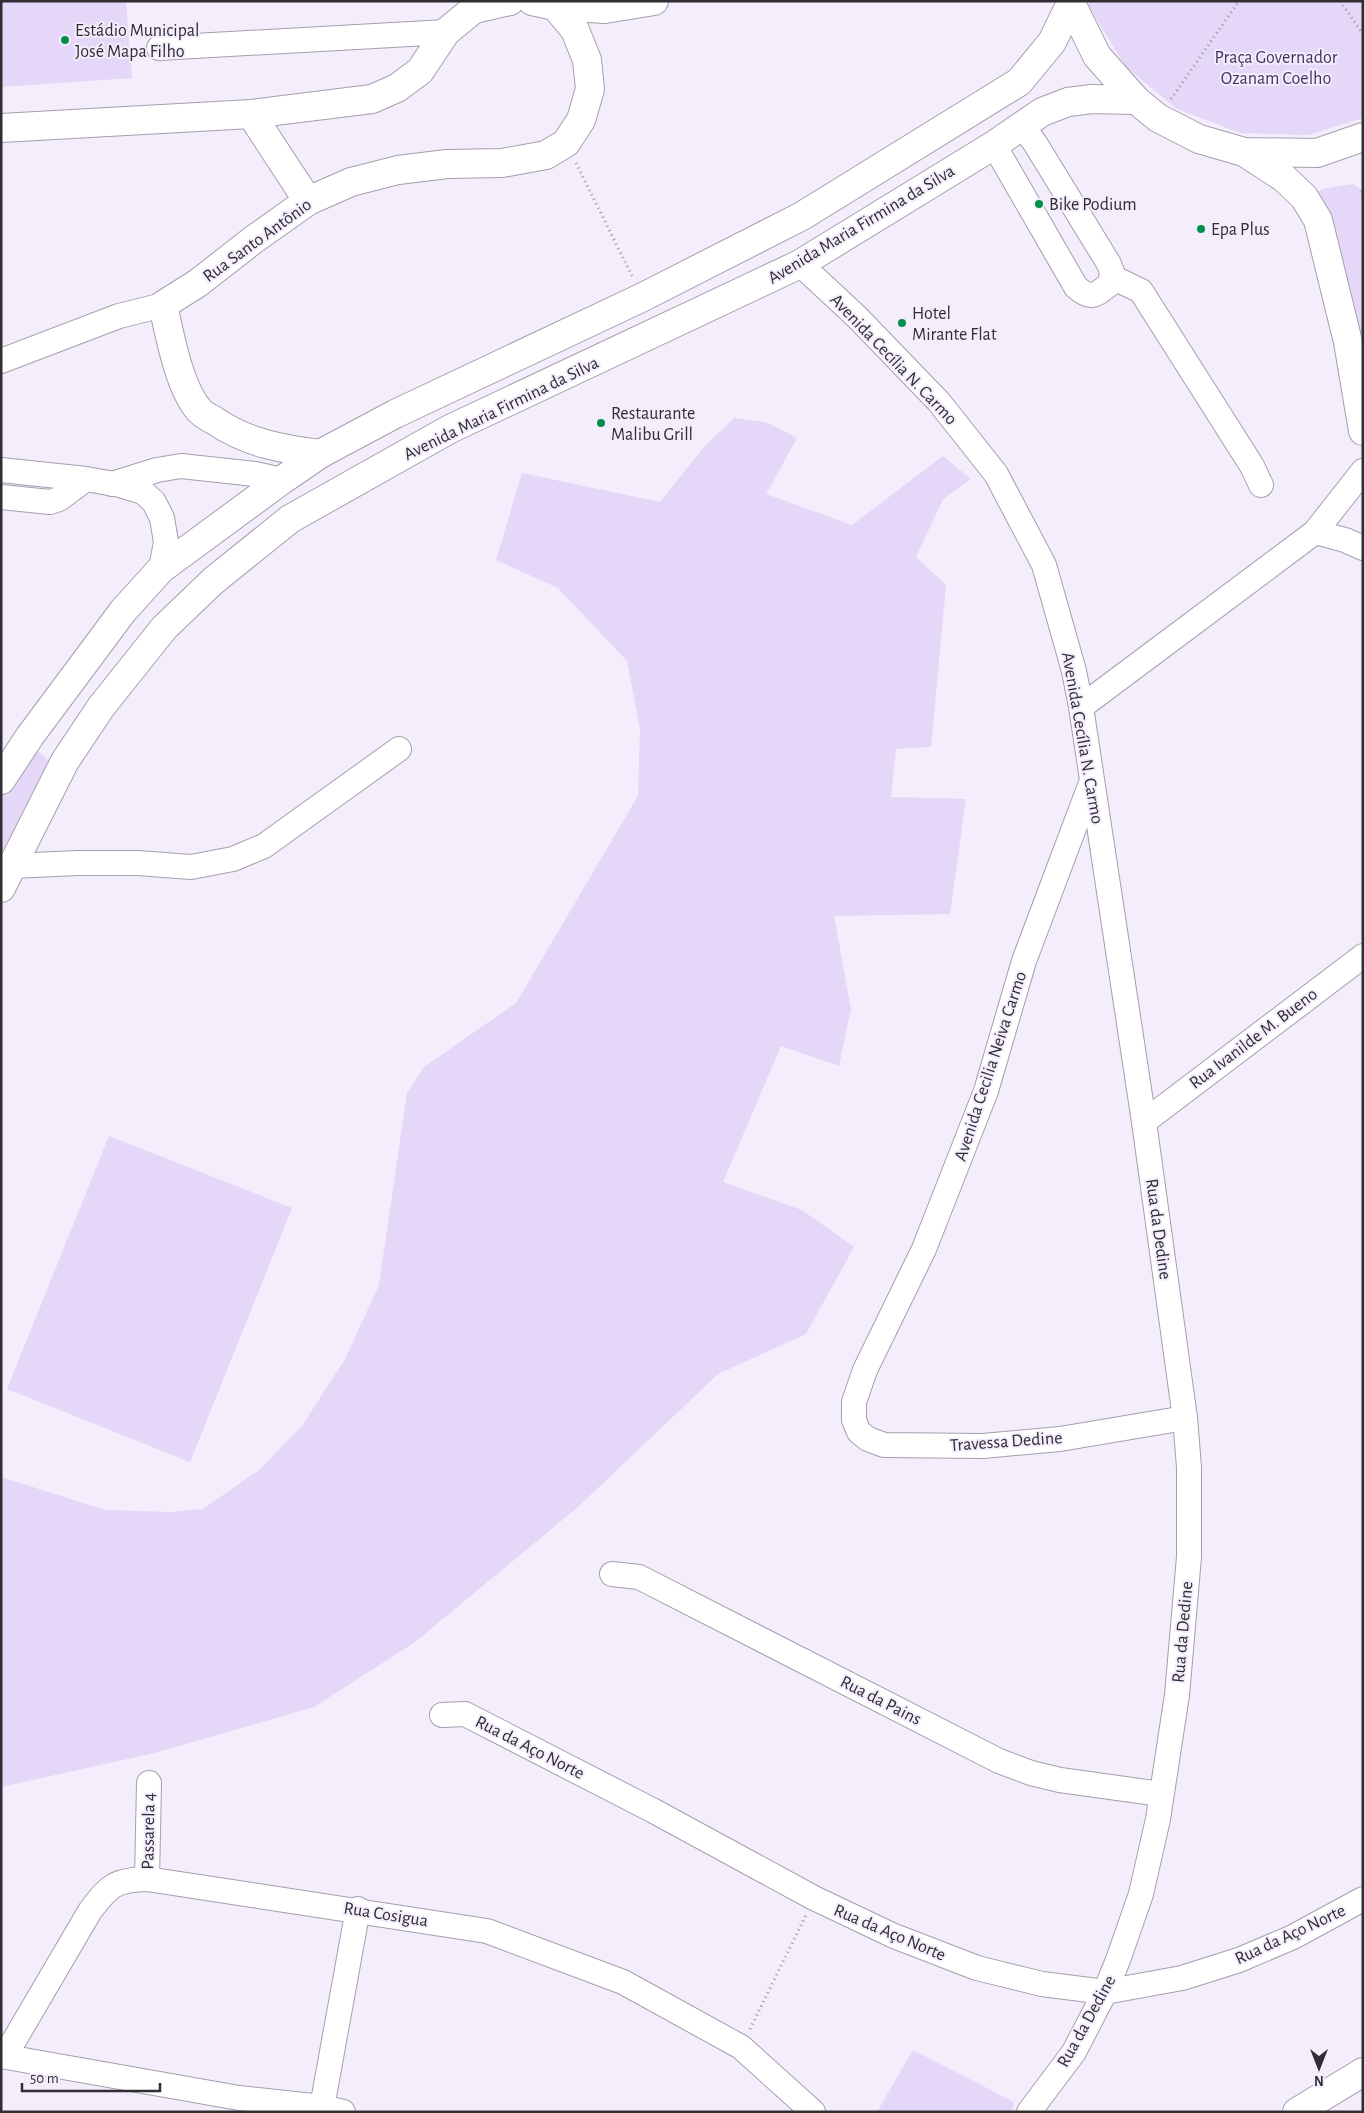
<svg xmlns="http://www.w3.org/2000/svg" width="1364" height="2113" font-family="'Alegreya Sans',sans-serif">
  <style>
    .green { fill: #e4d7f7 }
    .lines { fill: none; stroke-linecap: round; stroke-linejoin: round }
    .minor-casing { stroke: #a49fac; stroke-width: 26 }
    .major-casing { stroke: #a49fac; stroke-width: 30 }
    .path { stroke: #9a95a0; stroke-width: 3; stroke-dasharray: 1 4; stroke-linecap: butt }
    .minor { stroke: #fff; stroke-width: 24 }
    .major { stroke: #fff; stroke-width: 28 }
    .poi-dot { fill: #018f4e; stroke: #f3edfc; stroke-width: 2 }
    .labels { text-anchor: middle; stroke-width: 4; stroke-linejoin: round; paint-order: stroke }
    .poi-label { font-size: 18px; fill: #302d33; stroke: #f3edfc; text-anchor: start }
    .park-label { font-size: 18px; fill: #473261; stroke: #f3edfc }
    .street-label { font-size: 18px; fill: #302d33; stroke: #f3edfc }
  </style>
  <rect width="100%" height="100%" fill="#f3edfc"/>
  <!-- green -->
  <g class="green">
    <path d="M1,1H126L132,78L1,87Z"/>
    <path d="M1088,1H1363V118L1308,135L1240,133L1177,109L1125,66L1090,8Z"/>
    <path d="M1353,184L1362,190L1363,198V363L1317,193L1322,189Z"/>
    <path d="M734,418L766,422L797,438L766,494L852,525L943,456L971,479L943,499L916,557L946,585L931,747L896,749L891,797L966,799L950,914L834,916L851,1009L839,1066L781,1046L723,1182L802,1210L854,1247L806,1334L718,1374L578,1507L415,1642L314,1707L154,1753L1,1787V1477L105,1510L171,1512L203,1509L259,1470L302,1426L345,1359L379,1285L407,1093L424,1067L516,1003L638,796L640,730L627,661L558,588L496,560L522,473L660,502L704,447Z"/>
    <path d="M34,748L54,765L1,853V796Z"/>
    <path d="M109,1136L292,1208L190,1462L7,1389Z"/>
    <path d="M913,2050L1014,2102L1012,2112H877Z"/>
  </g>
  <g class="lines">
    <!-- minor casing -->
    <g class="minor-casing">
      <g id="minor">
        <path d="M159,48L446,32"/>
        <path d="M994,145L1076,287C1092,301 1095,295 1110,284L1112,272L1109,264L1035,143L1022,126"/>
        <path d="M800,264L857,317L939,402L996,474L1044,565L1074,671L1081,707L1144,1122L1185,1418L1189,1467V1557L1177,1695L1158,1819L1141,1894L1118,1960L1105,1992L1074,2052L1029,2112"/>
        <path d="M1112,277L1141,291L1252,466L1261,485"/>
        <path d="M1,361L119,316L163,305"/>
        <path d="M1,470L86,479L120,485L143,492L154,502L162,518L166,542L161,569"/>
        <path d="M112,484L157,470L181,466L255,474L282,480"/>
        <path d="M1,497L50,502L59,499L86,479"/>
        <path d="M1315,532L1345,540L1363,548"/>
        <path d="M1081,707L1315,532L1363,471"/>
        <path d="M1091,783L1024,961L986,1091L924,1249L865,1370L854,1402V1420L859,1432L868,1439L884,1445L983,1446L1060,1439L1185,1418"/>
        <path d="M11,866L78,863H138L191,867L233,859L264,846L399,749"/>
        <path d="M1144,1122L1363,956"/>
        <path d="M612,1574L639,1577L999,1761L1031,1773L1060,1780L1161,1794"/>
        <path d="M442,1715L465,1714L652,1810L814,1898L894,1936L977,1968L1042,1984L1105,1992L1182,1978L1239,1960L1293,1937L1363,1899"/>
        <path d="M147,1879L149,1783"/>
        <path d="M1,2056L239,2098L322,2107L343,2112"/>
        <path d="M5,2056L90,1911C109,1886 114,1880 147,1879L487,1931L623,1982L741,2047L813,2112"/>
        <path d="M322,2107L358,1909"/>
      </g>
    </g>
    <!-- major casing -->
    <g class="major-casing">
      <g id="major">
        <path d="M1070,1L1097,56L1136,100L1158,118L1199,139L1244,152L1317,153L1363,137"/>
        <path d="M555,6L605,9L654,1"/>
        <path d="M251,114L308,201"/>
        <path d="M1,128L251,114L372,99L397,88L420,71L446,32L474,9L510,1"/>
        <path d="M1244,152L1284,178L1304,197L1318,220L1348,342L1363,431"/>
        <path d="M320,454C282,449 247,443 215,421C210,418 203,415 199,410C179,387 170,336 163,305L198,283L253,240L308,201L351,182L398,170L447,164L502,163L546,155L566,143L581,120L590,89L587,60L575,30L555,6L532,1"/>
        <path d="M1,780L30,736L123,611L161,569L282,480L320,454L395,414L643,297L802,216L1019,82L1052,42L1071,3"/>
        <path d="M1,888L65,761L101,707L164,628L213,581L290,519L450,429L800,264L994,145L1042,112L1068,102L1092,99L1136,100"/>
        <path d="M1297,2112L1363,2072"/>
      </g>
    </g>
    <!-- path -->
    <g class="path">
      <path d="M1340,1L1363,34"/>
      <path d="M1171,99L1239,1"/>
      <path d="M576,163L633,278"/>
      <path d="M1362,190L1363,197"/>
      <path d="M750,2029L806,1915"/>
    </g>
    <!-- minor -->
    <use href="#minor" class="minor"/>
    <!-- major -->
    <use href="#major" class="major"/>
  </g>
  <!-- markers -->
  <g class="poi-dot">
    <circle cx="65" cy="40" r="5"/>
    <circle cx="1039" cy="204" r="5"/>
    <circle cx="1201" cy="229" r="5"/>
    <circle cx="902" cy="323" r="5"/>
    <circle cx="601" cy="423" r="5"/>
  </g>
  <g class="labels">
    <!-- poi labels -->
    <g class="poi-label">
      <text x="75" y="36">Estádio Municipal<tspan x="75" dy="21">José Mapa Filho</tspan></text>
      <text x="1049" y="210">Bike Podium</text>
      <text x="1211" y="235">Epa Plus</text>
      <text x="912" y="319">Hotel<tspan x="912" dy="21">Mirante Flat</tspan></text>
      <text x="611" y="419">Restaurante<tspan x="611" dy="21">Malibu Grill</tspan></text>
    </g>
    <!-- park labels -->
    <g class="park-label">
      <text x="1276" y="63">Praça Governador<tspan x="1276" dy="21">Ozanam Coelho</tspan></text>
    </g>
    <!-- street labels -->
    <g class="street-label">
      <text transform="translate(861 224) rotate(-31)" y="6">Avenida Maria Firmina da Silva</text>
      <text transform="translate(257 240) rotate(-36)" y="6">Rua Santo Antônio</text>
      <text transform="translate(894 359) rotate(46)" y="6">Avenida Cecília N. Carmo</text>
      <text transform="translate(501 408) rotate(-26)" y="6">Avenida Maria Firmina da Silva</text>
      <text transform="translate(1083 738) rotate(80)" y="6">Avenida Cecília N. Carmo</text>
      <text transform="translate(1253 1038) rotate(-37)" y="6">Rua Ivanilde M. Bueno</text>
      <text transform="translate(990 1066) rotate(-72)" y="6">Avenida Cecilia Neiva Carmo</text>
      <text transform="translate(1159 1229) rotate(82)" y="6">Rua da Dedine</text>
      <text transform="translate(1006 1441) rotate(-4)" y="6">Travessa Dedine</text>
      <text transform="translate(1182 1632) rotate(-85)" y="6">Rua da Dedine</text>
      <text transform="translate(881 1700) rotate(27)" y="6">Rua da Pains</text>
      <text transform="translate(530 1747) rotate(27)" y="6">Rua da Aço Norte</text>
      <text transform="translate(148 1831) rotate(-89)" y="6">Passarela 4</text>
      <text transform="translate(386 1914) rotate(9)" y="6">Rua Cosigua</text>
      <text transform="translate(890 1932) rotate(23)" y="6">Rua da Aço Norte</text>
      <text transform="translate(1290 1934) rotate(-25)" y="6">Rua da Aço Norte</text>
      <text transform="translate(1086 2021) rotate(-61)" y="6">Rua da Dedine</text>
    </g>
  </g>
  <!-- border -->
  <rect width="1364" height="2113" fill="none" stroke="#302d33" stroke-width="5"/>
  <!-- north arrow -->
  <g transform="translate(1319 2068) rotate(180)" stroke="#f3edfc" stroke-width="4" paint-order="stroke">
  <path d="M0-4L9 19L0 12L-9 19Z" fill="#302d33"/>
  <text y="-8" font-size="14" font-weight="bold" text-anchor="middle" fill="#302d33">N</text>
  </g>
  <!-- scale -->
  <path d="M22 2083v8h138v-8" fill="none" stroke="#302d33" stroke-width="2.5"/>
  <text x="30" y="2083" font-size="15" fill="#302d33" stroke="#f3edfc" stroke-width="4" paint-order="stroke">50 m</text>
</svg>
